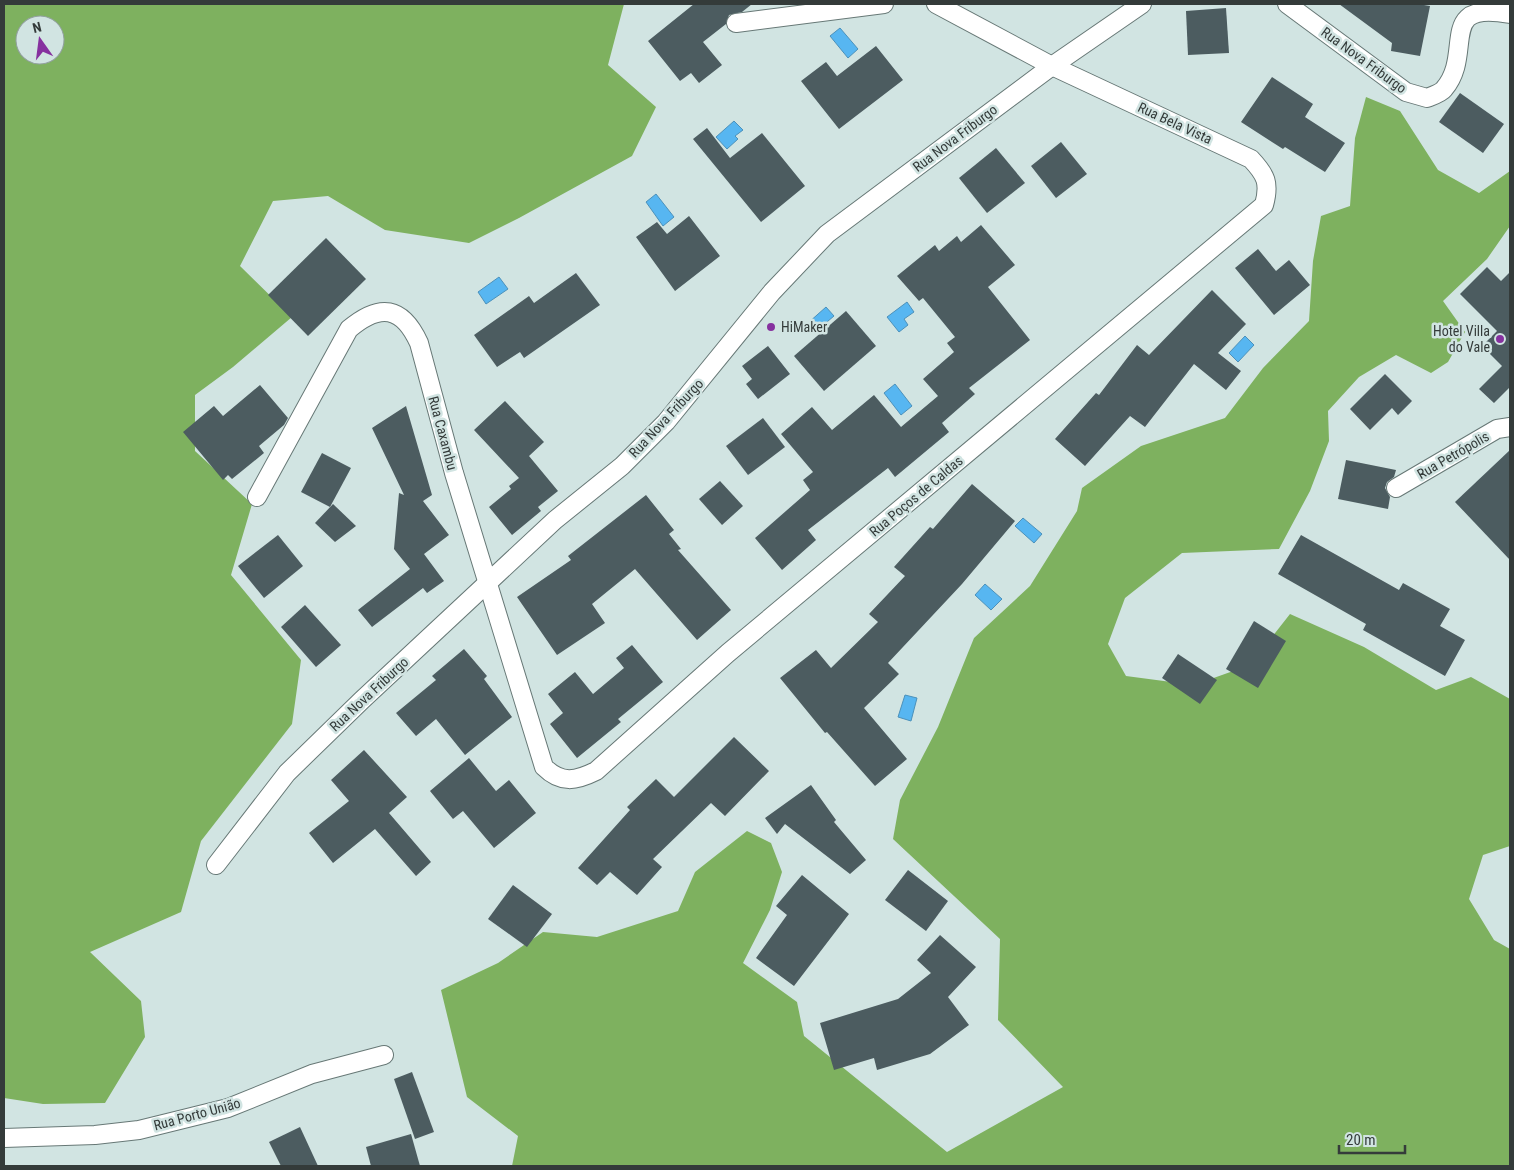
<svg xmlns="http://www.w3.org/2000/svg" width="1514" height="1170" font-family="'Roboto Condensed',sans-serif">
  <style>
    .forest { fill: #7eb15f; fill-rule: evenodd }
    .water { fill: #57b6f1; stroke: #4c91ba }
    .building { fill: #4c5c60 }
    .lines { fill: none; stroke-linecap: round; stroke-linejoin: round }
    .street-casing { stroke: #677876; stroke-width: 20 }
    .street { stroke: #fff; stroke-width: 18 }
    .poi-dot { fill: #86319f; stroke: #d1e4e2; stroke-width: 2 }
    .labels { text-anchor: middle; stroke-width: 5; stroke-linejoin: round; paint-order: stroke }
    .street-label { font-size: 14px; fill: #343b3a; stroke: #d1e4e2 }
    .poi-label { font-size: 14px; fill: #343b3a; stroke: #d1e4e2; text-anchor: start }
  </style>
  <rect width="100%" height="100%" fill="#d1e4e2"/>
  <!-- forest -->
  <g class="forest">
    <path d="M4,4H624L608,65L656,107L632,156L519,218L469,243L385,230L328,196L273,201L240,266L292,317L233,367L195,395V451L252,504L231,575L301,660L292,724L201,841L181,912L90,952L141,1001L145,1037L105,1103L43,1104L4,1098ZM25,25H55V55H25Z"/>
    <path d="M1366,97L1400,111L1438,170L1479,193L1510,171V226L1487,259L1443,301L1465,332L1448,362L1431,373L1396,355L1359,377L1328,411L1329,441L1310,491L1279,549L1182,553L1125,598L1108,644L1126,676L1194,685L1250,665L1290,614L1364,647L1436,690L1471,677L1510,699V846L1483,855L1469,899L1494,940L1510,949V1166H512L518,1136L467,1097L441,990L498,963L543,932L597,937L678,911L695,872L747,831L771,843L782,872L770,910L743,963L797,1002L804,1036L947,1152L1063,1087L998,1020L1000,939L893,839L900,800L938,727L974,638L1030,586L1077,511L1082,488L1141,446L1225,418L1263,368L1309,321L1313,261L1321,216L1350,206L1355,138Z"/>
  </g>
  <!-- water -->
  <g class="water">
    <path d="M840,28L858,49L848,58L830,36Z"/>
    <path d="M734,121L743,130L735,136L738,139L727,149L716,137Z"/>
    <path d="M656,194L674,217L663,226L646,202Z"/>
    <path d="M499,277L508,289L486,304L478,292Z"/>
    <path d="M907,302L914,312L904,319L908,325L899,332L887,317Z"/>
    <path d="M826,307L834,316L815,332L808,323Z"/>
    <path d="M1245,336L1254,345L1238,362L1229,353Z"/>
    <path d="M895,384L912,406L901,415L884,393Z"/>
    <path d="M1023,518L1042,534L1034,543L1015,526Z"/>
    <path d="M985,584L1002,599L991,610L975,595Z"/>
    <path d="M905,695L917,698L911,721L898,717Z"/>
  </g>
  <!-- building -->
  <g class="building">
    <path d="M694,4H752L742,12L729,15L726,24L703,42L722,65L699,83L691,73L680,81L648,41Z"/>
    <path d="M1339,4H1418L1430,6L1420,56L1391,51L1392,43Z"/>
    <path d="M1226,8L1229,53L1188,55L1186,11Z"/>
    <path d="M876,46L903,80L839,129L801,81L826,62L837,76Z"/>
    <path d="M1272,77L1313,104L1305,117L1345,143L1325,172L1285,147L1283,149L1241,122Z"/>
    <path d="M1460,93L1504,124L1483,153L1439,122Z"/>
    <path d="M707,128L730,158L762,133L805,186L761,222L693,139Z"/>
    <path d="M1061,142L1087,174L1056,198L1031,166Z"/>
    <path d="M996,148L1025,183L987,213L959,178Z"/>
    <path d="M689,216L720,256L675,291L636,237L657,222L667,234Z"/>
    <path d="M981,225L1015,265L988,287L1030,340L969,388L975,394L942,423L949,432L895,477L888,468L808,530L816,540L782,570L755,538L810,490L803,480L813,472L781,434L812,407L832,430L874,395L901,427L938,396L923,379L954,352L947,343L955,337L923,298L919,301L897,276L935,245L939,251L957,236L961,242Z"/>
    <path d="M326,238L366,279L308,336L268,295Z"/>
    <path d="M1258,249L1276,271L1289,260L1310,285L1274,315L1235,268Z"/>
    <path d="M1487,267L1501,281L1510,272V387L1494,403L1479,389L1502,366L1482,346L1497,331L1460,294Z"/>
    <path d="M576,273L600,305L524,358L520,352L497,367L474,335L529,296L534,303Z"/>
    <path d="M1212,290L1246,324L1218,353L1241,371L1226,390L1194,364L1145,427L1130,416L1085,466L1055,439L1096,393L1099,395L1137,345L1149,355Z"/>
    <path d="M846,311L876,346L824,391L794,356Z"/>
    <path d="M768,346L790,374L758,399L746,384L752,379L742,366Z"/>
    <path d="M1385,374L1412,401L1398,415L1392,408L1370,430L1350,409Z"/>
    <path d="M260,385L288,418L284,425L259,446L264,453L232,479L228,475L223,480L183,432L214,406L223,416Z"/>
    <path d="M505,401L544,442L529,456L558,491L538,507L541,511L512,535L489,507L511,489L509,486L519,478L474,430Z"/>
    <path d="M406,406L432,495L423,501L449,535L424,554L444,581L427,593L423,588L372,627L358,610L410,569L394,549L399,493L404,495L372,428Z"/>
    <path d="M763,418L785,447L748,475L726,446Z"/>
    <path d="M1510,450V560L1455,502Z"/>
    <path d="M322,453L351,468L330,507L301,492Z"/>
    <path d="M1346,460L1396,470L1394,477L1387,482L1385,488L1390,497L1388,509L1338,499Z"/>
    <path d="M720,481L743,506L722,525L699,499Z"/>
    <path d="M972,484L1015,521L962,584L888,663L899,674L864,708L907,759L875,786L827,732L825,733L780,678L816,650L831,668L878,622L869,614L905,576L894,567L930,527L933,529Z"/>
    <path d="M646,495L674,530L669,534L681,549L678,550L731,610L697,640L635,569L592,604L605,623L557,655L517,597L571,560L568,556Z"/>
    <path d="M333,504L356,526L335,542L315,523Z"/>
    <path d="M278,535L303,566L264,598L238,566Z"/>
    <path d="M1301,535L1399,590L1403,583L1450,609L1440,626L1465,640L1445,676L1363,630L1366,624L1278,574Z"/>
    <path d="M305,605L341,645L316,667L281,627Z"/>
    <path d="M1254,621L1286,641L1258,688L1226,669Z"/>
    <path d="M632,645L663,682L618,719L621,722L577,758L550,724L563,713L548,694L575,672L593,694L624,668L616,658Z"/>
    <path d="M464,649L487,676L484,679L512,717L465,755L436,719L416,736L396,713L436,680L432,676Z"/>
    <path d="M1178,654L1217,680L1200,704L1162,678Z"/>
    <path d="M734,737L769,771L725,816L711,803L653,859L662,867L637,895L610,872L597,885L578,868L630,810L627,807L656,779L674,797Z"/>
    <path d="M364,750L407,797L389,813L431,862L416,876L375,829L333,863L309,833L349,801L331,780Z"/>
    <path d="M469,758L496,791L509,780L536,813L494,848L463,811L453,819L430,791Z"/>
    <path d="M811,785L836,820L834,822L866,860L850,874L785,824L777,834L765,818Z"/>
    <path d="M908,870L948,901L926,931L885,900Z"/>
    <path d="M802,875L849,914L794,986L756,958L787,915L776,906Z"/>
    <path d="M513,885L552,914L527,947L488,919Z"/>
    <path d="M940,935L976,967L948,997L969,1025L930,1054L877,1070L874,1058L834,1070L820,1023L898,999L931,973L917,960Z"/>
    <path d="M412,1072L434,1132L415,1139L394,1079Z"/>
    <path d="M300,1127L318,1166H281L269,1142Z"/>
    <path d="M411,1134L420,1166H371L366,1147Z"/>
  </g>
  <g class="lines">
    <!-- street casing -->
    <g class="street-casing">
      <g id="street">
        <path d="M1287,4L1406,92L1427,98C1432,96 1441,93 1444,89C1475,53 1435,0 1510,14"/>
        <path d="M736,23L884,4"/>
        <path d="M1396,488L1497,429L1510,427"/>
        <path d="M257,497L349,329C380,303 402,306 419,343L454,473L544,767C561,784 576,781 596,771L728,653L1264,205C1270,183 1266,175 1251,159L1052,66L936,4"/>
        <path d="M216,865L287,773L362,700L555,520L622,466L666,422L772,292L827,234L1052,66L1142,4"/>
        <path d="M4,1138L95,1135L139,1130L228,1108L312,1074L384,1055"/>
      </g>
    </g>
    <!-- street -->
    <use href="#street" class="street"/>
  </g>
  <!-- markers -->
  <g class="poi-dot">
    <circle cx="771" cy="327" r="5"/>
    <circle cx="1500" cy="339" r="5"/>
  </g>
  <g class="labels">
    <!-- street labels -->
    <g class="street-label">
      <text transform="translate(1364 60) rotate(36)" y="5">Rua Nova Friburgo</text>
      <text transform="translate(1175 123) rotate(25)" y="5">Rua Bela Vista</text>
      <text transform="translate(955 138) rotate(-37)" y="5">Rua Nova Friburgo</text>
      <text transform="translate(666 418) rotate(-47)" y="5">Rua Nova Friburgo</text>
      <text transform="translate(443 433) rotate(75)" y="5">Rua Caxambu</text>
      <text transform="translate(1453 455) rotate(-30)" y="5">Rua Petrópolis</text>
      <text transform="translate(916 496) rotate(-40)" y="5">Rua Poços de Caldas</text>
      <text transform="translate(369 694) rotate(-43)" y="5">Rua Nova Friburgo</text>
      <text transform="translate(197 1114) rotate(-15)" y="5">Rua Porto União</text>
    </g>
    <!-- poi labels -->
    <g class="poi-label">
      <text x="781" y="332">HiMaker</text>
      <text x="1490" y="336" text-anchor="end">Hotel Villa<tspan x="1490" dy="16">do Vale</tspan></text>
    </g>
  </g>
  <!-- border -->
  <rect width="1514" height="1170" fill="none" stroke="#343b3a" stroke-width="10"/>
  <!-- north arrow -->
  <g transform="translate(40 40) rotate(346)"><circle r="24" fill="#d1e4e2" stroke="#92a09f"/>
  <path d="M0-4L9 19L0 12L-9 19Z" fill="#86319f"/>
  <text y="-8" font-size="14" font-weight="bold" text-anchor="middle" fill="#343b3a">N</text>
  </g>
  <!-- scale -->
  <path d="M1339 1145v8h66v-8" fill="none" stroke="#343b3a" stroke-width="2.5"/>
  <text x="1346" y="1145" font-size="15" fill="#343b3a" stroke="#d1e4e2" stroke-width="4" paint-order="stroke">20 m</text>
</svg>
